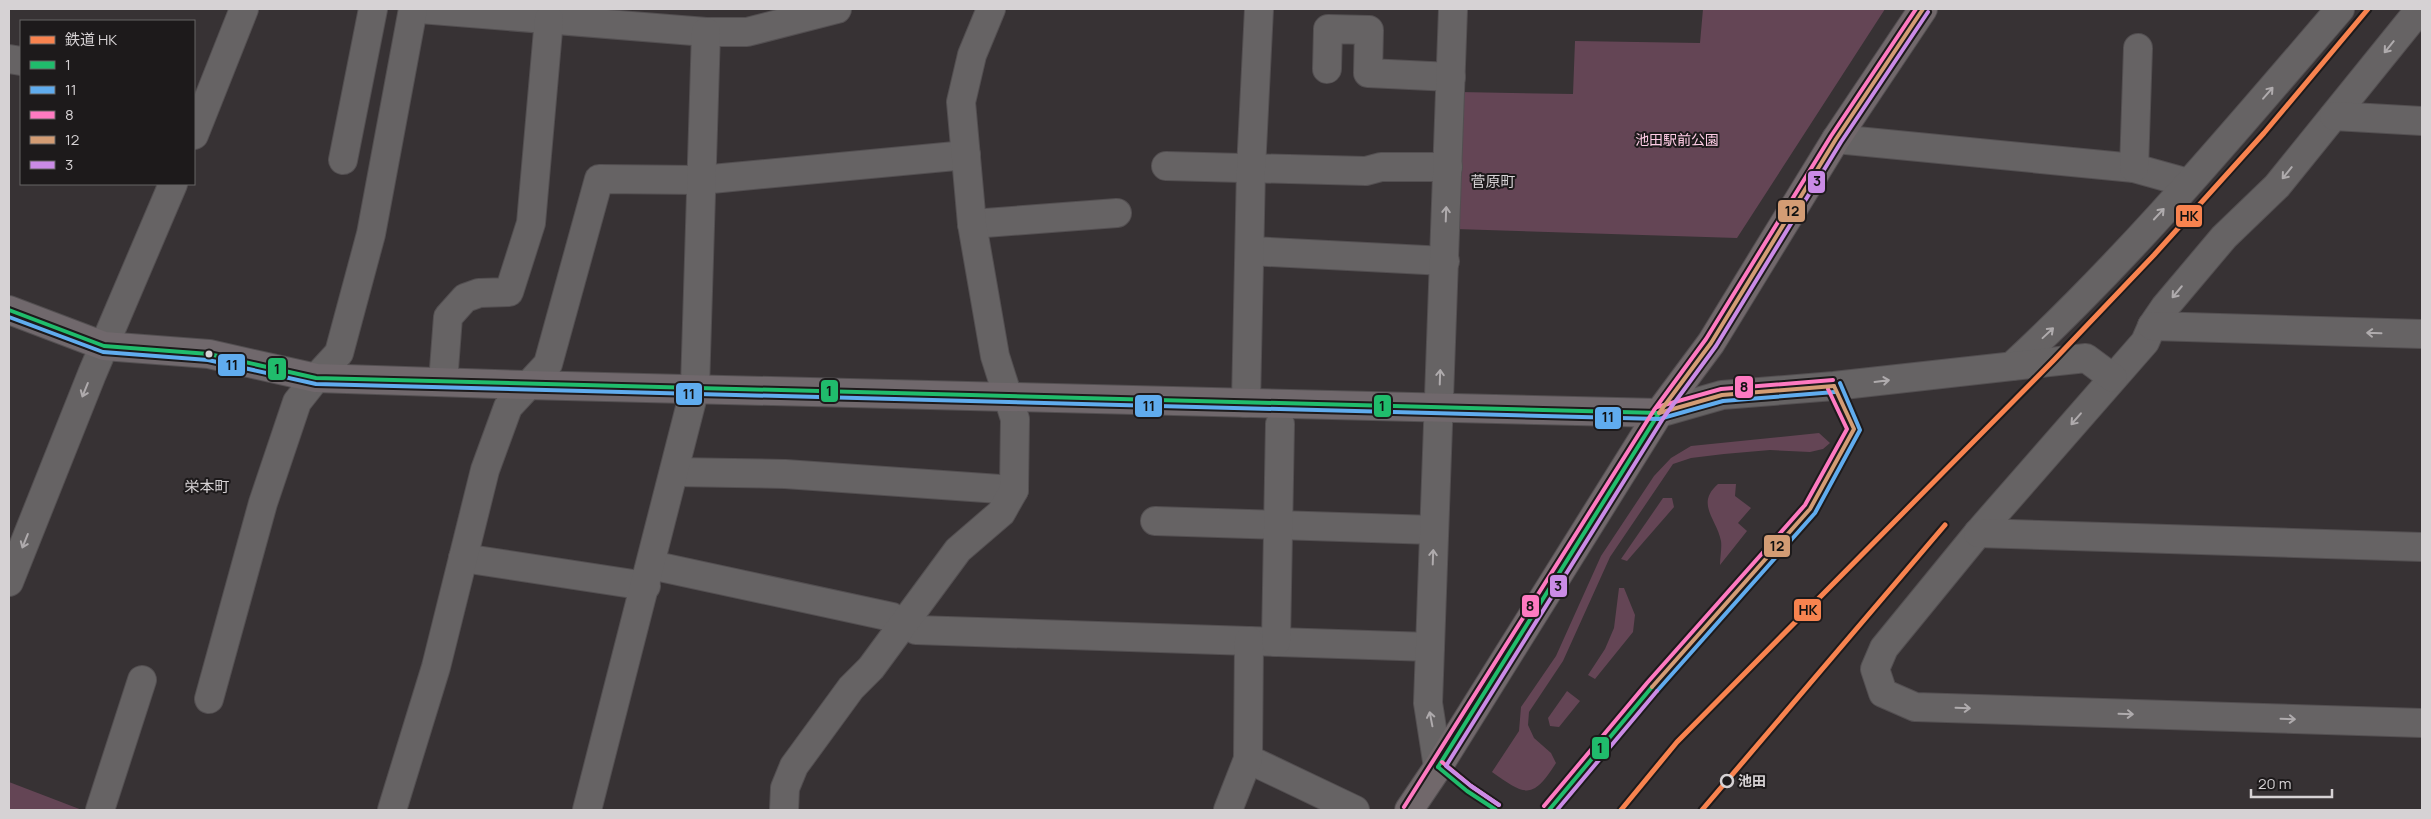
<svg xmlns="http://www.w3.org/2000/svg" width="2431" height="819" font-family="Manrope,'Noto Sans JP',sans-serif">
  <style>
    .green { fill: #644555 }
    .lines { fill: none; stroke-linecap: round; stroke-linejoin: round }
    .minor-casing { stroke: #534f51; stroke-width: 30 }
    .major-casing { stroke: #534f51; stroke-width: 30 }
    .highway-casing { stroke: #534f51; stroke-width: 30 }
    .minor { stroke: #666364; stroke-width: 28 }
    .major { stroke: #70686c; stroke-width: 28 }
    .highway { stroke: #71686b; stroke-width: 28 }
    .bus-1-casing { stroke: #1d1a1b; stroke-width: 8 }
    .bus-2-casing { stroke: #1d1a1b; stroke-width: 8 }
    .bus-3-casing { stroke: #1d1a1b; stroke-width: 8 }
    .bus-4-casing { stroke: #1d1a1b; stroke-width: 8 }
    .bus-5-casing { stroke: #1d1a1b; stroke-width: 8 }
    .bus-1 { stroke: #20bc6c; stroke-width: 4 }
    .bus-2 { stroke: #60acee; stroke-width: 4 }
    .bus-3 { stroke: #fe7ac1; stroke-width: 4 }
    .bus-4 { stroke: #d39c74; stroke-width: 4 }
    .bus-5 { stroke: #ca8be6; stroke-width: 4 }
    .rail-1-casing { stroke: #1d1a1b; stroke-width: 9 }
    .rail-1 { stroke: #f8834f; stroke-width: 5 }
    .oneway { stroke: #afabad }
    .bus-dot { fill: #d6d2d4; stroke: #1d1a1b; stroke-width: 2 }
    .stop-dot { fill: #1d1a1b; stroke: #d6d2d4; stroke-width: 2.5 }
    .labels { text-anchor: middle; stroke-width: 4; stroke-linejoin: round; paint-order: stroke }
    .park-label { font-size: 14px; fill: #ffcde6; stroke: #1d1a1b }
    .stop-label { font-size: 14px; font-weight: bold; fill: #d6d2d4; stroke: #1d1a1b; text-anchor: start }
    .neighbourhood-label { font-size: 15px; fill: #d6d2d4; stroke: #1d1a1b }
    .line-badge { stroke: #1d1a1b; stroke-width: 2 }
    .pale-badge-label { font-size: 14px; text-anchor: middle; font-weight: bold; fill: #111 }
  </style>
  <rect width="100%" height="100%" fill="#373234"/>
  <!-- green -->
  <g class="green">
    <path d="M1703,9H1885L1737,238L1455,229L1459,92L1573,94L1575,41L1700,43Z"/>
    <path d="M1819,433L1830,443L1823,449L1810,452L1770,450L1724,454L1691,458L1673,464L1610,557L1563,661L1529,712L1528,725L1534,738L1551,753L1556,763C1532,801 1525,795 1492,772L1519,731L1521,707L1556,656L1601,556L1654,476L1671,458L1691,446Z"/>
    <path d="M1718,484H1736L1735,496L1751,508L1738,523L1747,531L1720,565C1720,558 1722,548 1721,541C1717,519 1695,504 1718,484Z"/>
    <path d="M1663,498H1672L1674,507L1627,561L1621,559Z"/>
    <path d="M1619,588H1624L1635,615L1633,632L1595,679L1588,675L1605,649L1614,628Z"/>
    <path d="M1567,691L1580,701L1559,727L1550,726L1548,718Z"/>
    <path d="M9,782L82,810H9Z"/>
  </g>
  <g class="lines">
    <!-- minor casing -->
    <g class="minor-casing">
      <g id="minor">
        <path d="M420,9L706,32H747L837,9"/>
        <path d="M2420,9L2277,186L2224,237L2165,307L2152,326L2145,342L1978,533L1884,648L1875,669L1883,693L1915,707L2422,723"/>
        <path d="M9,59L21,61"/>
        <path d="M1327,69L1328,29L1369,30L1368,73L1451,77"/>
        <path d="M2334,116L2422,121"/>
        <path d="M194,135L244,9"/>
        <path d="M1836,139L2134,168L2188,183"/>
        <path d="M343,160L373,9"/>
        <path d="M1166,166L1366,171L1381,167H1448"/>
        <path d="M2134,168L2138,48"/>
        <path d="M972,224L1117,213"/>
        <path d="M1250,251L1445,261"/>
        <path d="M2152,326L2422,334"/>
        <path d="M2012,366C2131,256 2235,131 2340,9"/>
        <path d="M443,382L448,317L465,298L479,293L509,292L531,223L549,19"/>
        <path d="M1246,403L1251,169L1259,9"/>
        <path d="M1659,413L1722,395L1834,386L2086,358L2113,378"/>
        <path d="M674,472L785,474L1014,490"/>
        <path d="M1155,521L1434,530"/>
        <path d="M1978,533L2422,547"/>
        <path d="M463,558L646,586"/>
        <path d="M651,565L892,617L916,630L1430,647"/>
        <path d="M9,582L92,374L173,184"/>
        <path d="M1276,642L1280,424"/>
        <path d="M209,699L263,503L297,402L316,378L339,353L371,234L413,9"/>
        <path d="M1248,759L1355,810"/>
        <path d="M1438,767L1428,703L1453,9"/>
        <path d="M100,810L142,680"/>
        <path d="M392,810L436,667L485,470L508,407L548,364L599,179L701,180L966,155"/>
        <path d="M587,810L695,388L706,32"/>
        <path d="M784,810L785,788L794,766L851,688L871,668L958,550L1001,513L1014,490L1015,419L995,356L972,224L961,102L972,55L991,9"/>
        <path d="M1228,810L1248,759L1249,641"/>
      </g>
    </g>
    <!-- major casing -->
    <g class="major-casing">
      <path id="major" d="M9,310L104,346L209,354L316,378L526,385L1659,413"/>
    </g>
    <!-- highway casing -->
    <g class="highway-casing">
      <path id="highway" d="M1409,810L1438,767L1659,413L1711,343L1836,139L1923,9"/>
    </g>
    <!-- minor -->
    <use href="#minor" class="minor"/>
    <!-- major -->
    <use href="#major" class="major"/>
    <!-- highway -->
    <use href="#highway" class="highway"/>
    <!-- bus-1 casing -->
    <g class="bus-1-casing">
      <g id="bus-1">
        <path d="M9,310L104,346L209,354L316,378L1659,413"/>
        <path d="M1438,767L1659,413"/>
        <path d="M1438,767L1467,791L1496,810"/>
        <path d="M1549,810L1652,687"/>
      </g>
    </g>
    <!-- bus-2 casing -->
    <g class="bus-2-casing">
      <g id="bus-2">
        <path d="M9,317L103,352L208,360L316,384L1659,419L1723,401L1835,392"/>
        <path d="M1657,691L1815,513L1860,430L1840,383"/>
      </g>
    </g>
    <!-- bus-3 casing -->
    <g class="bus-3-casing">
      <g id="bus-3">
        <path d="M1657,407L1721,389L1833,380"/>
        <path d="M1442,762L1471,786L1499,805"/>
        <path d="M1544,806L1647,683L1805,505L1847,429L1828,389"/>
        <path d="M1404,807L1654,410L1706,339L1831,136L1916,9"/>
      </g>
    </g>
    <!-- bus-4 casing -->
    <g class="bus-4-casing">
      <g id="bus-4">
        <path d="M1659,413L1711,343L1836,139L1923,9"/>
        <path d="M1659,413L1722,395L1834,386"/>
        <path d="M1652,687L1810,509L1854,429L1834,386"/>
      </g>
    </g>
    <!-- bus-5 casing -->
    <g class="bus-5-casing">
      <g id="bus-5">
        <path d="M1499,805L1471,786L1446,766L1664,417L1716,346L1841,142L1928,12"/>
        <path d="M1557,810L1657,691"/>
      </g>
    </g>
    <!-- bus-1 -->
    <use href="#bus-1" class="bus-1"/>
    <!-- bus-2 -->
    <use href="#bus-2" class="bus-2"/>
    <!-- bus-3 -->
    <use href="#bus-3" class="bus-3"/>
    <!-- bus-4 -->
    <use href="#bus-4" class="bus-4"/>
    <!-- bus-5 -->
    <use href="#bus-5" class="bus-5"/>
    <!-- rail-1 casing -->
    <g class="rail-1-casing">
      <g id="rail-1">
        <path d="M1621,810L1677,742L2054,360L2154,255L2264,133L2368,9"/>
        <path d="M1702,810L1945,525"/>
      </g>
    </g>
    <!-- rail-1 -->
    <use href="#rail-1" class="rail-1"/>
  </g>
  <!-- one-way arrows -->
  <defs><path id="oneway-shaft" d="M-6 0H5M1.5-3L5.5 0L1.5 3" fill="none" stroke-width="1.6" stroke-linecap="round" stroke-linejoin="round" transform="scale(1.25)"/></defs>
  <g class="oneway">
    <use href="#oneway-shaft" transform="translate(2389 47) rotate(129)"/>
    <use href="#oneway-shaft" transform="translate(2268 93) rotate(-49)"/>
    <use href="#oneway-shaft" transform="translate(2287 173) rotate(129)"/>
    <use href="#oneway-shaft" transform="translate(1446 214) rotate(-88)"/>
    <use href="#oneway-shaft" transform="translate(2159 214) rotate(-47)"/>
    <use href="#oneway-shaft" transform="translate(2177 292) rotate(130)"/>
    <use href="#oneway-shaft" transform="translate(2048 333) rotate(-43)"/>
    <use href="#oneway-shaft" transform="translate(2374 333) rotate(-178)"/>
    <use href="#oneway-shaft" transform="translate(1440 377) rotate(-88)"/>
    <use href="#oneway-shaft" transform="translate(1882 381) rotate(-7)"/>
    <use href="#oneway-shaft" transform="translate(85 390) rotate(112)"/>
    <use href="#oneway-shaft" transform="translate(2076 419) rotate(131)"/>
    <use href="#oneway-shaft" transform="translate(25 541) rotate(112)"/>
    <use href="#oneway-shaft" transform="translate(1433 557) rotate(-88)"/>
    <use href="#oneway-shaft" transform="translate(1963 708) rotate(2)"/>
    <use href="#oneway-shaft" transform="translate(2126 714) rotate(2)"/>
    <use href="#oneway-shaft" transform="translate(1431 719) rotate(-101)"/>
    <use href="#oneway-shaft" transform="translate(2288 719) rotate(2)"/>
  </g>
  <!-- markers -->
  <circle class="bus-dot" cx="209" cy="354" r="4.5"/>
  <circle class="stop-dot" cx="1727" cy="781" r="6"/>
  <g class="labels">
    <!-- park labels -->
    <g class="park-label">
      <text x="1677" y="145">池田駅前公園</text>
    </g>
    <!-- stop labels -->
    <g class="stop-label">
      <text x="1738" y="786">池田</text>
    </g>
    <!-- neighbourhood labels -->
    <g class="neighbourhood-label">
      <text x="1493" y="187">菅原町</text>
      <text x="207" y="492">栄本町</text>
    </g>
  </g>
  <g class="line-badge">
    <rect x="1807" y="170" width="19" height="24" rx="5" fill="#ca8be6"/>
    <rect x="1777" y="199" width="29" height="24" rx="5" fill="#d39c74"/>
    <rect x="2175" y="204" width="28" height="24" rx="5" fill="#f8834f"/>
    <rect x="217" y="353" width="29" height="24" rx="5" fill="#60acee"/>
    <rect x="267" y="357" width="20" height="24" rx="5" fill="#20bc6c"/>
    <rect x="1734" y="375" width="20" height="24" rx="5" fill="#fe7ac1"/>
    <rect x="820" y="379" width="19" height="24" rx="5" fill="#20bc6c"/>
    <rect x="675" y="382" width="28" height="24" rx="5" fill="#60acee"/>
    <rect x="1134" y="394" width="29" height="24" rx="5" fill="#60acee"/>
    <rect x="1373" y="394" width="19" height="24" rx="5" fill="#20bc6c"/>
    <rect x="1594" y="406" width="28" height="24" rx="5" fill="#60acee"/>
    <rect x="1763" y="534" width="28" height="24" rx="5" fill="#d39c74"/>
    <rect x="1549" y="574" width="19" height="24" rx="5" fill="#ca8be6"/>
    <rect x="1521" y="594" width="19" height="24" rx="5" fill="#fe7ac1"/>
    <rect x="1793" y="598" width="29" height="24" rx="5" fill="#f8834f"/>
    <rect x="1591" y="736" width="19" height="24" rx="5" fill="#20bc6c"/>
  </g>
  <g class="pale-badge-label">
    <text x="1817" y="186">3</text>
    <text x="1792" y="216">12</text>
    <text x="2189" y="221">HK</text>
    <text x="232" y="370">11</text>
    <text x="277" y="374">1</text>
    <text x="1744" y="392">8</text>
    <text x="829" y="396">1</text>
    <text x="689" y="399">11</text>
    <text x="1149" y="411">11</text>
    <text x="1382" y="411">1</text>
    <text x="1608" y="422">11</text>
    <text x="1777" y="551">12</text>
    <text x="1558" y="591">3</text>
    <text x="1530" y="611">8</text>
    <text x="1808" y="615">HK</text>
    <text x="1600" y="753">1</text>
  </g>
  <!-- border -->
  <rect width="2431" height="819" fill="none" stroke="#d6d2d4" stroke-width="20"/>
  <!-- legend -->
  <rect x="20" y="20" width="175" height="165" fill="#1d1a1b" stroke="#676465"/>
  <rect x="30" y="36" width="25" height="8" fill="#f8834f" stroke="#676465"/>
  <text x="65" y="45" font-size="15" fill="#d6d2d4">鉄道 HK</text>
  <rect x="30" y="61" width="25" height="8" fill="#20bc6c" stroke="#676465"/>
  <text x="65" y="70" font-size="15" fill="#d6d2d4">1</text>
  <rect x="30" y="86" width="25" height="8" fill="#60acee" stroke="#676465"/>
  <text x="65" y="95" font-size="15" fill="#d6d2d4">11</text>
  <rect x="30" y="111" width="25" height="8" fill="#fe7ac1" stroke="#676465"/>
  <text x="65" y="120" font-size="15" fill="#d6d2d4">8</text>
  <rect x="30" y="136" width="25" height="8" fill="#d39c74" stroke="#676465"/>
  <text x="65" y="145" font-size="15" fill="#d6d2d4">12</text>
  <rect x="30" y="161" width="25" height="8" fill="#ca8be6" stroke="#676465"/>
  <text x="65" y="170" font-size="15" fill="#d6d2d4">3</text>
  <!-- scale -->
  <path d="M2251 789v8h81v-8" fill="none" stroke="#d6d2d4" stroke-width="2.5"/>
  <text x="2258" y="789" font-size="15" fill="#d6d2d4" stroke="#1d1a1b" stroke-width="4" paint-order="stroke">20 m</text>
</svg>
